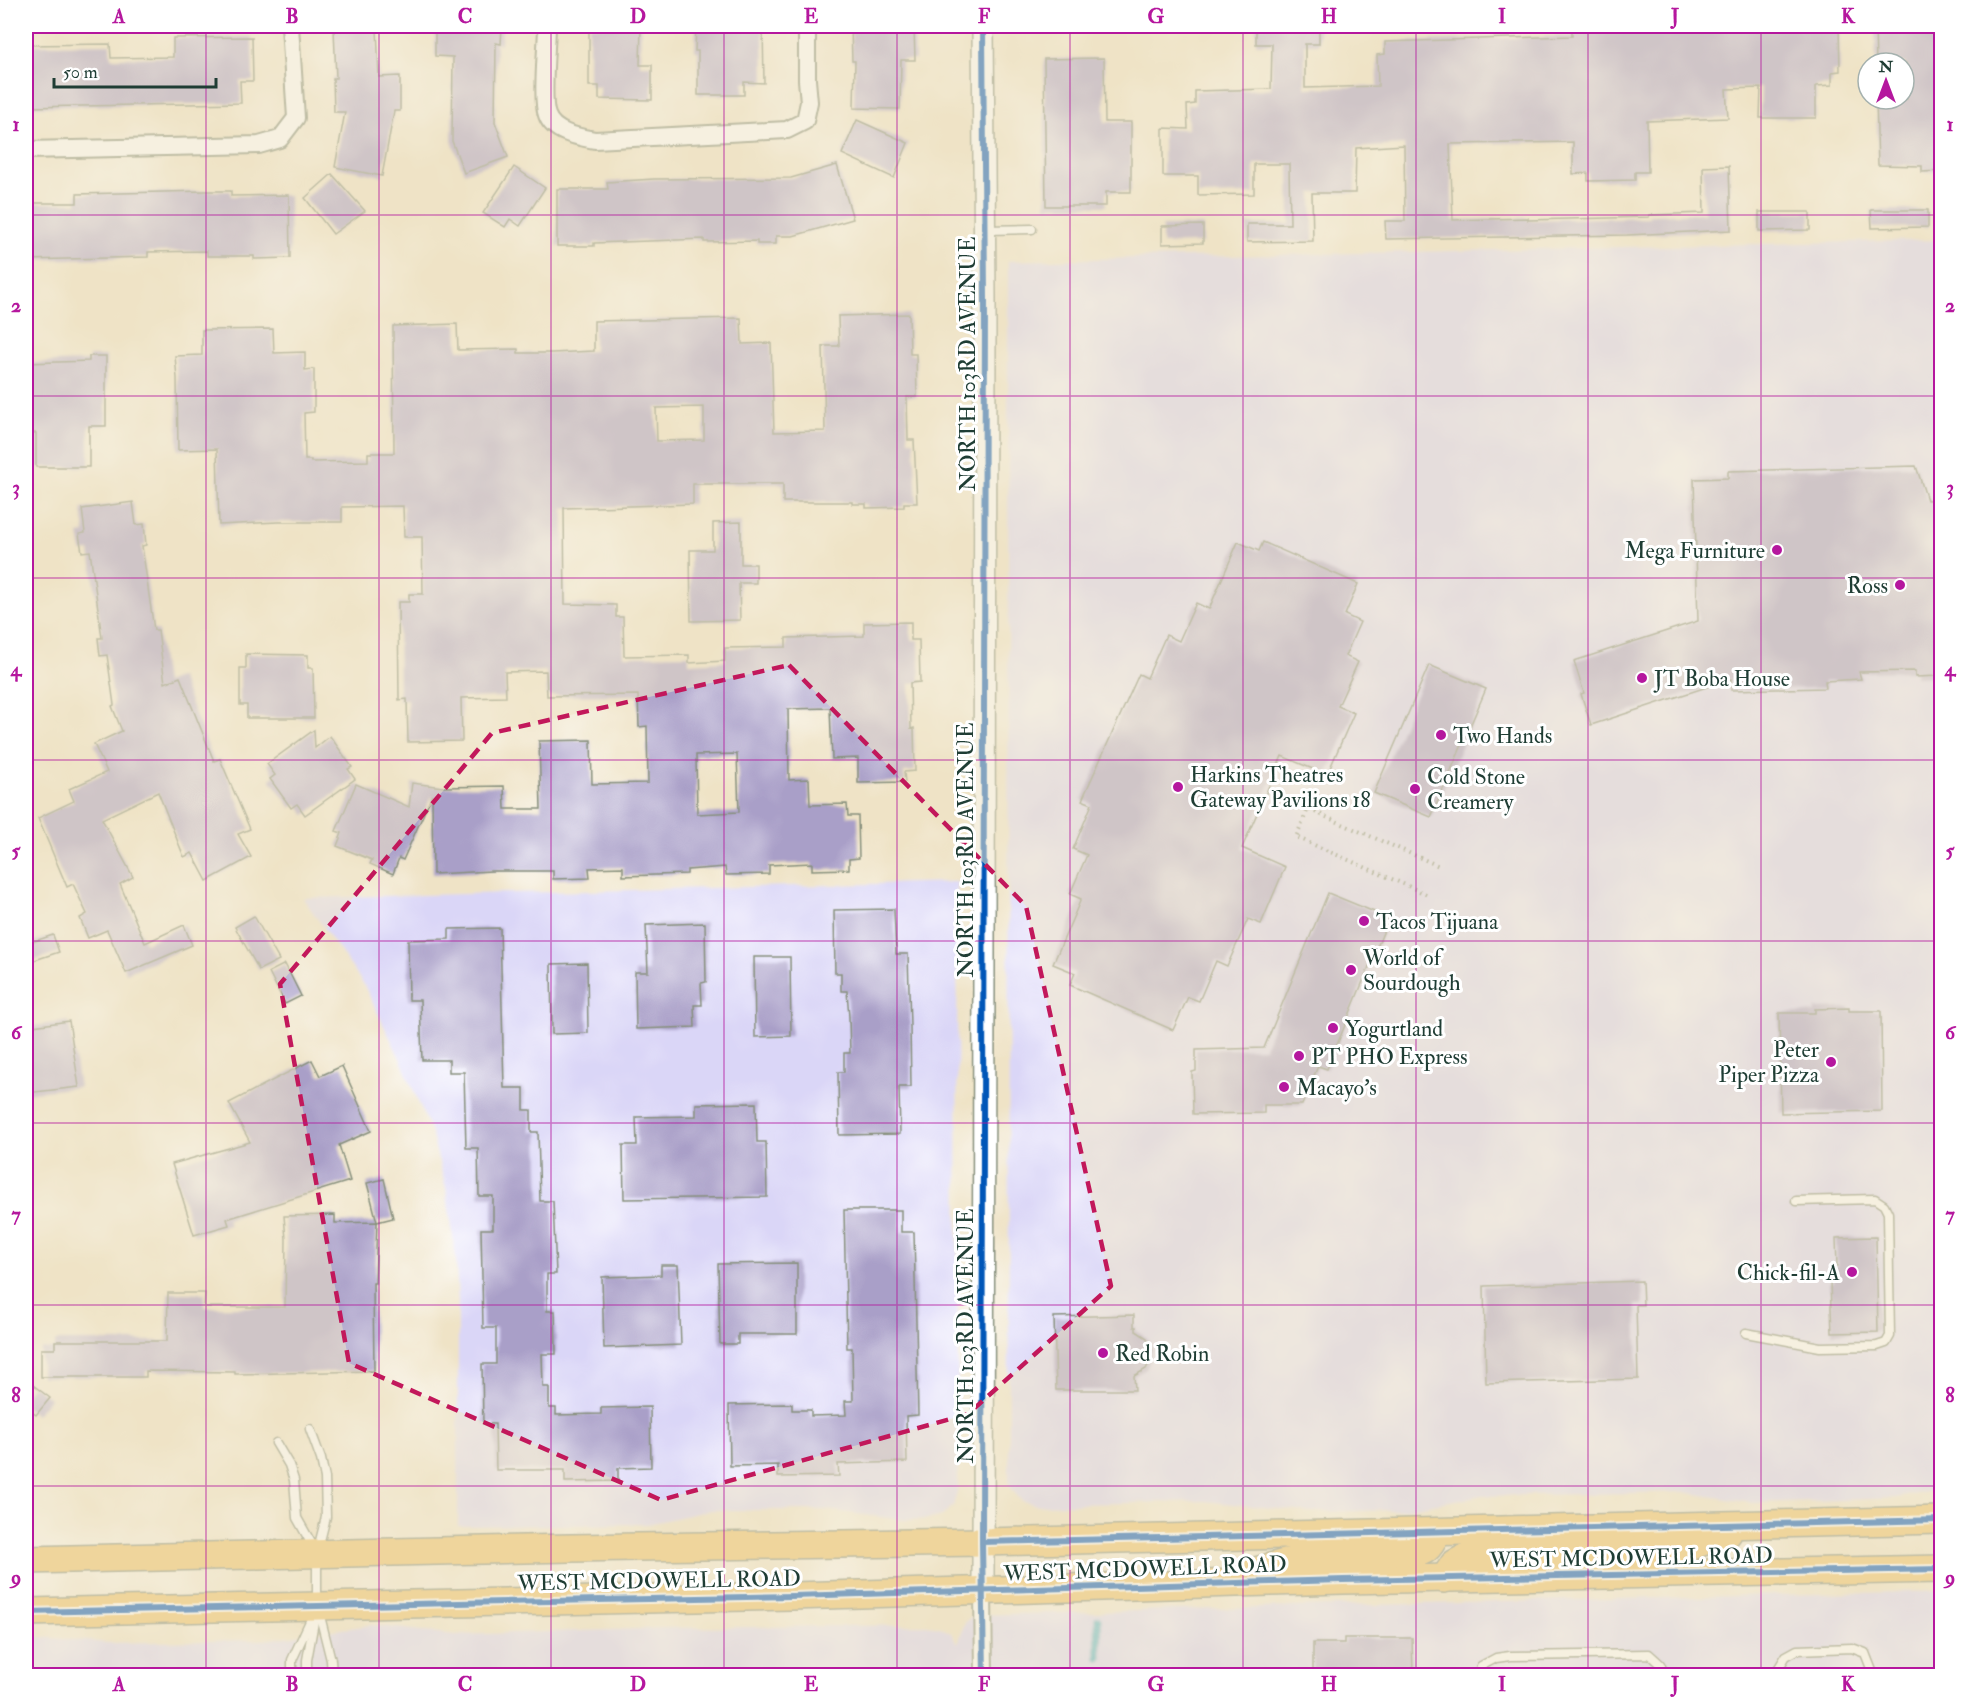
<svg xmlns="http://www.w3.org/2000/svg" width="1967" height="1701" font-family="'IM FELL Double Pica',serif">
  <style>
    .built { fill: #dad6f7 }
    .lines { fill: none; stroke-linecap: round; stroke-linejoin: round }
    .stream { stroke: #42acc2; stroke-width: 7 }
    .building { fill: #a99fc8; fill-rule: evenodd }
    .service-casing { stroke: #87907d; stroke-width: 11 }
    .minor-casing { stroke: #87907d; stroke-width: 20 }
    .tertiary-casing { stroke: #87907d; stroke-width: 24 }
    .primary-casing { stroke: #87907d; stroke-width: 30 }
    .path { stroke: #87907d; stroke-width: 4; stroke-dasharray: 1.5 4.5; stroke-linecap: butt }
    .service { stroke: #fff; stroke-width: 8 }
    .minor { stroke: #fff; stroke-width: 16 }
    .tertiary { stroke: #fff; stroke-width: 21 }
    .primary { stroke: #f0c369; stroke-width: 27 }
    .cycleway-casing { stroke: #fff; stroke-width: 10 }
    .cycleway { stroke: #0057b8; stroke-width: 6 }
    .marked { fill: none; stroke: #c2185b; stroke-width: 4.5; stroke-dasharray: 12 8; stroke-linejoin: round }
    .grid { fill: none; stroke: #b5179e; stroke-width: 1.5; stroke-opacity: 0.55 }
    .poi-dot { fill: #b5179e; stroke: #fff; stroke-width: 2 }
    .labels { text-anchor: middle; stroke-width: 6; stroke-linejoin: round; paint-order: stroke }
    .street-label { font-size: 22px; fill: #1f3d34; stroke: #fff }
    .poi-label { font-size: 22px; fill: #1f3d34; stroke: #fff; text-anchor: start }
    .neatline { fill: none; stroke: #b5179e; stroke-width: 2 }
    .grid-label { font-size: 20px; text-anchor: middle; font-weight: bold; fill: #b5179e }
  </style>
  <rect width="100%" height="100%" fill="#fff"/>
  <filter id="ink" filterUnits="userSpaceOnUse"><feTurbulence type="fractalNoise" baseFrequency=".0167" numOctaves="2"/><feDisplacementMap in="SourceGraphic" scale="12" xChannelSelector="R" yChannelSelector="G"/><feConvolveMatrix kernelMatrix="1 2 1 2 8 2 1 2 1" color-interpolation-filters="sRGB"/></filter>
  <filter id="wash" filterUnits="userSpaceOnUse"><feTurbulence type="fractalNoise" baseFrequency=".008" numOctaves="4" result="noise"/><feDisplacementMap in="SourceGraphic" scale="24" xChannelSelector="R" yChannelSelector="G"/><feGaussianBlur stdDeviation="1.35" result="paint"/><feColorMatrix in="noise" values="0 0 0 0 0 0 0 0 0 0 0 0 0 0 0 0 0 1.4 0 .05"/><feComposite in="paint" operator="in"/></filter>
  <g filter="url(#wash)">
    <rect width="100%" height="100%" fill="#efe3c6"/>
    <!-- built -->
    <g class="built">
      <path d="M1941,240V1489L1896,1498L1752,1503L1684,1492L1478,1496L1399,1510L1308,1512L1205,1501L1036,1505L1021,1500L1010,1487L1009,1478L1008,261Z"/>
      <path d="M957,882L958,1488L953,1506L942,1516L930,1519L904,1520L825,1510H711L648,1524L458,1526V1301L456,1257L446,1188L431,1132L401,1060L364,985L303,898Z"/>
      <path d="M1942,1591L1941,1676H26V1636L109,1643L264,1640L371,1625L455,1635L671,1628L927,1625L940,1627L951,1633L958,1643L965,1622L974,1615Z"/>
    </g>
    <g class="lines">
      <!-- stream -->
      <path class="stream" d="M1098,1619L1099,1658"/>
    </g>
    <g id="blocks">
      <!-- building -->
      <g class="building">
        <path d="M435,26H502L501,44L496,43L495,122L508,157L464,173L452,141L453,57L435,56Z"/>
        <path d="M589,26H641L640,65H652V100L599,99V86H589Z"/>
        <path d="M696,26H763L764,83L744,82V95H698V51H695Z"/>
        <path d="M851,26H914L915,60H901L900,109L854,108L855,61H852Z"/>
        <path d="M1256,26H1319V44H1305V88L1378,86L1377,55L1385,54V42L1572,36V26H1839L1840,71L1832,72V85L1816,86V118H1760L1761,88L1726,89L1728,118L1647,121L1648,172H1635V180L1588,181V173L1573,174V142L1450,144L1453,220L1528,218V220L1649,217V215L1704,213L1703,167L1729,166L1731,230L1627,235L1386,239L1385,221H1405L1404,145L1356,148L1355,193H1312L1313,241L1247,242V224H1290L1289,164H1254V194L1198,195V176H1163V128L1188,129L1187,105L1195,104V91L1271,89L1272,44H1256Z"/>
        <path d="M1875,26H1941V171L1922,172V166L1878,165L1876,99H1907L1906,63H1876Z"/>
        <path d="M377,28L379,77L400,76V111H394L382,176L335,167L345,112H334L333,78H336L334,29Z"/>
        <path d="M252,37L253,81H240L241,103L28,107L27,45L110,44L111,58L173,57V38Z"/>
        <path d="M1104,58L1105,122H1131V192H1106V206H1046L1044,59Z"/>
        <path d="M857,120L908,143L894,178L842,154Z"/>
        <path d="M837,165L853,219L793,236H776V244H757V241L704,242V239L594,243V246H557V189H608L607,182L654,179L791,178Z"/>
        <path d="M514,167L545,188L520,226L510,219L505,227L483,213Z"/>
        <path d="M332,174L365,211L333,234L305,198Z"/>
        <path d="M206,191H231V196L289,195L290,258L254,259V256H207V251L148,252V257L26,260V203H77V194Z"/>
        <path d="M1871,210H1928V227L1872,228Z"/>
        <path d="M1759,212H1810V230L1759,231Z"/>
        <path d="M1203,225V243L1162,244V226Z"/>
        <path d="M909,314L910,354H916L917,397H907L908,440H914L917,503H904V507L866,508V504H852V502H783V484H693V504L564,508L565,604L616,605V617H623L624,656L689,655V663L725,661V648L786,647V638L864,636V623L911,622V640H919L920,682L910,683L911,729L914,728L915,771L904,772L905,782L858,783V758L832,759L830,708L788,709L789,780L809,779L810,805L847,804L848,816H858L859,858L849,859V869L812,870V863L769,865V874L726,875L725,867L687,870V874L623,876V867L589,868L590,878L553,879V871H492L433,874L432,795L403,860L399,858L393,874L370,864L372,860L337,846L342,833L336,831L356,784L409,807L412,783L443,787L504,786L505,809H541L539,741L591,740L592,784L648,783L647,726L639,727L638,695L547,696L546,671L505,672L506,697L461,698L462,741L408,742L407,699L399,700L398,602H409V594H423L422,537H404L403,506L342,507V522H278L219,525L217,449L178,450L177,378L175,356L202,355V330L273,329L274,353L305,352V370L314,369V412L304,413L305,460H311V462L368,461V453H394L393,326L457,324L458,350L518,349V353H552L594,351V321L741,318L742,344L771,343L774,432L825,431L823,346H839L838,316ZM704,407V440L657,441L656,408ZM737,754L739,812L697,814L696,755Z"/>
        <path d="M89,356H106V426H89V467H36V433H26V363L89,361Z"/>
        <path d="M1916,466L1927,500L1941,499V676L1915,677V671L1859,672L1861,679L1825,681L1826,688L1731,690V679L1591,725L1581,694L1584,693L1574,661L1698,621L1694,479L1728,478V471Z"/>
        <path d="M133,502L136,525L144,524L146,545L142,546L154,630H158L165,683L180,677L214,761L220,759L250,829L238,834L251,857L207,881L192,853L184,857L158,792L102,819L133,877L120,884L145,943L184,925L192,945L126,973L107,930L88,938L80,918L87,914L73,884L67,887L38,818L74,801L69,789L107,772L94,744L122,731L112,706L114,705L107,655L100,656L98,638H102L90,551L82,552L79,534L85,533L82,509Z"/>
        <path d="M741,522V564H756V583H739L740,620L691,621L690,550H713V523Z"/>
        <path d="M1238,542L1259,551L1263,542L1358,584L1345,615L1360,622L1345,656L1358,662L1338,706L1354,713L1327,775L1282,756L1242,848L1285,867L1261,924L1248,919L1227,966L1216,961L1199,1001L1188,997L1173,1030L1070,985L1075,973L1053,964L1081,899L1070,894L1087,855L1073,849L1092,804L1082,800L1139,674L1147,678L1166,635L1179,641L1196,603L1209,609Z"/>
        <path d="M246,654L308,655V668H313L314,718H247V705H240V668H246Z"/>
        <path d="M1429,665L1486,689L1431,817L1374,793Z"/>
        <path d="M314,730L315,748L330,736L352,767L348,769L355,779L305,815L297,804L291,808L270,779L275,775L267,764Z"/>
        <path d="M1328,893L1389,918L1327,1069L1318,1066L1302,1105H1264V1113L1193,1114L1192,1072L1196,1071V1050L1264,1048Z"/>
        <path d="M894,909L896,954H908L910,1026L911,1087H899L900,1134L839,1135L838,1072H844V1053H850L849,1017L847,991H841V973H835L834,910Z"/>
        <path d="M254,916L279,960L259,970L235,927Z"/>
        <path d="M705,923L706,982L701,983L702,1005H694L695,1027L636,1029L635,972H648L646,925Z"/>
        <path d="M500,928L504,1088H524V1110H531V1132H538L540,1201H553L556,1274H547V1311H555L556,1354H542L543,1387H549V1408H556V1415L601,1414V1408L650,1407L651,1467L618,1468V1481L565,1482V1470H496L495,1424H483L482,1364H496V1328H483L482,1275L481,1229H493V1196H479L478,1148H466L464,1072H449V1060H422L420,1000H409L408,940L449,939V929Z"/>
        <path d="M53,935L59,952L26,963V944Z"/>
        <path d="M754,957H790L791,1036L755,1037Z"/>
        <path d="M587,963L588,1033L552,1034L551,964Z"/>
        <path d="M285,964L301,996L285,1004L269,972Z"/>
        <path d="M1849,1008V1011H1881L1882,1111L1781,1113L1779,1013H1815V1009Z"/>
        <path d="M69,1021L79,1087L26,1093V1029L33,1028V1026Z"/>
        <path d="M312,1060L320,1076L342,1066L371,1131L339,1145L350,1181L227,1219L229,1225L194,1235L172,1164L250,1142L229,1103Z"/>
        <path d="M756,1103L757,1142H766L767,1197L624,1199L623,1145H637L636,1117L696,1116V1104Z"/>
        <path d="M384,1179L393,1218L377,1222L367,1183Z"/>
        <path d="M844,1210H901V1232H914L918,1415L906,1416L907,1462L838,1464L839,1476L778,1477V1465L730,1466L729,1405L792,1404V1410H811V1416L846,1415L845,1401H853L852,1348H847Z"/>
        <path d="M335,1215V1223L377,1222L375,1283H373L374,1371L235,1374V1372L146,1371V1377H41V1349H55V1341H167L168,1293H205L204,1307H285L286,1239L284,1216Z"/>
        <path d="M1876,1237L1878,1332L1832,1333L1830,1282H1834L1833,1267L1837,1266L1836,1238Z"/>
        <path d="M797,1263V1334H738V1344H720L718,1264Z"/>
        <path d="M661,1265H678L681,1345L604,1348L602,1277L661,1275Z"/>
        <path d="M1642,1281L1643,1305H1636L1638,1379L1486,1383L1484,1286Z"/>
        <path d="M1134,1315V1327H1136V1331L1147,1338L1152,1349L1149,1363L1146,1369L1134,1376L1135,1390H1056L1054,1317Z"/>
        <path d="M33,1385L50,1398L36,1415L26,1407V1394Z"/>
        <path d="M1344,1638H1412L1413,1676H1313V1643H1344Z"/>
      </g>
    </g>
  </g>
  <g filter="url(#ink)">
    <use href="#blocks" fill-opacity="0" stroke="#87907d" stroke-width="1.5"/>
    <g class="lines">
      <!-- service casing -->
      <g class="service-casing">
        <g id="service">
          <path d="M985,230L1032,229"/>
          <path d="M1746,1333L1820,1347L1877,1346L1886,1343L1890,1336L1888,1213L1884,1205L1875,1199L1796,1201"/>
          <path d="M276,1443L289,1465L294,1480L297,1518L314,1548"/>
          <path d="M318,1608L331,1660L332,1676"/>
          <path d="M1775,1674L1786,1656L1797,1650L1852,1648L1865,1653L1874,1676"/>
          <path d="M292,1676V1660L311,1619"/>
          <path d="M307,1676V1660L317,1605V1553L326,1517L325,1478L321,1459L310,1429"/>
          <path d="M1478,1676L1481,1666L1496,1658L1510,1656L1649,1654L1660,1664L1665,1676"/>
        </g>
      </g>
      <!-- minor casing -->
      <g class="minor-casing">
        <g id="minor">
          <path d="M547,26C547,44 541,100 547,115C553,133 579,137 595,140L787,130L805,121L809,102L807,80V26"/>
          <path d="M26,150L259,145L280,139L296,118L290,26"/>
          <path d="M983,1591L984,1676"/>
        </g>
      </g>
      <!-- tertiary casing -->
      <g class="tertiary-casing">
        <path id="tertiary" d="M983,1591L985,299L983,26"/>
      </g>
      <!-- primary casing -->
      <g class="primary-casing">
        <g id="primary">
          <path d="M26,1560L571,1548L982,1542L1942,1520"/>
          <path d="M1249,1573L1299,1559L1407,1557C1426,1551 1429,1550 1437,1532"/>
          <path d="M1444,1579L1454,1564L1476,1552L1682,1549L1728,1533"/>
          <path d="M26,1612L792,1596L1343,1580L1942,1569"/>
        </g>
      </g>
      <!-- path -->
      <path class="path" d="M1426,894L1296,837L1308,809L1439,866"/>
      <!-- service -->
      <use href="#service" class="service"/>
      <!-- minor -->
      <use href="#minor" class="minor"/>
      <!-- tertiary -->
      <use href="#tertiary" class="tertiary"/>
      <!-- primary -->
      <use href="#primary" class="primary"/>
      <!-- cycleway casing -->
      <g class="cycleway-casing">
        <g id="cycleway">
          <path d="M983,26L985,299L982,1542L984,1676"/>
          <path d="M982,1542L1942,1520"/>
          <path d="M26,1612L792,1596L1343,1580L1942,1569"/>
        </g>
      </g>
      <!-- cycleway -->
      <use href="#cycleway" class="cycleway"/>
    </g>
  </g>
  <!-- marked area -->
  <path d="M0 0H1967V1701H0ZM789,665L1026,906L1111,1286L968,1414L661,1500L349,1363L280,984L492,733Z" fill="#efe3c6" fill-opacity=".55" fill-rule="evenodd"/>
  <path class="marked" d="M789,665L1026,906L1111,1286L968,1414L661,1500L349,1363L280,984L492,733Z"/>
  <!-- grid -->
  <path class="grid" d="M206,26V1676M379,26V1676M551,26V1676M724,26V1676M897,26V1676M1070,26V1676M1243,26V1676M1416,26V1676M1588,26V1676M1761,26V1676M26,215H1942M26,396H1942M26,578H1942M26,760H1942M26,941H1942M26,1123H1942M26,1305H1942M26,1486H1942"/>
  <!-- markers -->
  <g class="poi-dot">
    <circle cx="1777" cy="550" r="6"/>
    <circle cx="1900" cy="585" r="6"/>
    <circle cx="1642" cy="678" r="6"/>
    <circle cx="1441" cy="735" r="6"/>
    <circle cx="1178" cy="787" r="6"/>
    <circle cx="1415" cy="789" r="6"/>
    <circle cx="1364" cy="921" r="6"/>
    <circle cx="1351" cy="970" r="6"/>
    <circle cx="1333" cy="1028" r="6"/>
    <circle cx="1299" cy="1056" r="6"/>
    <circle cx="1831" cy="1062" r="6"/>
    <circle cx="1284" cy="1087" r="6"/>
    <circle cx="1852" cy="1272" r="6"/>
    <circle cx="1103" cy="1353" r="6"/>
  </g>
  <g class="labels">
    <!-- street labels -->
    <g class="street-label">
      <text transform="translate(967 364) rotate(-90)" y="8">NORTH 103RD AVENUE</text>
      <text transform="translate(965 850) rotate(-90)" y="8">NORTH 103RD AVENUE</text>
      <text transform="translate(965 1336) rotate(-90)" y="8">NORTH 103RD AVENUE</text>
      <text transform="translate(1631 1557) rotate(-1)" y="8">WEST MCDOWELL ROAD</text>
      <text transform="translate(1145 1568) rotate(-2)" y="8">WEST MCDOWELL ROAD</text>
      <text transform="translate(659 1580) rotate(-1)" y="8">WEST MCDOWELL ROAD</text>
    </g>
    <!-- poi labels -->
    <g class="poi-label">
      <text x="1765" y="558" text-anchor="end">Mega Furniture</text>
      <text x="1888" y="593" text-anchor="end">Ross</text>
      <text x="1654" y="686">JT Boba House</text>
      <text x="1453" y="743">Two Hands</text>
      <text x="1190" y="782">Harkins Theatres<tspan x="1190" dy="25">Gateway Pavilions 18</tspan></text>
      <text x="1427" y="784">Cold Stone<tspan x="1427" dy="25">Creamery</tspan></text>
      <text x="1376" y="929">Tacos Tijuana</text>
      <text x="1363" y="965">World of<tspan x="1363" dy="25">Sourdough</tspan></text>
      <text x="1345" y="1036">Yogurtland</text>
      <text x="1819" y="1057" text-anchor="end">Peter<tspan x="1819" dy="25">Piper Pizza</tspan></text>
      <text x="1311" y="1064">PT PHO Express</text>
      <text x="1296" y="1095">Macayo's</text>
      <text x="1840" y="1280" text-anchor="end">Chick-fil-A</text>
      <text x="1115" y="1361">Red Robin</text>
    </g>
  </g>
  <!-- margin -->
  <rect width="1967" height="1701" fill="none" stroke="#fff" stroke-width="66"/>
  <!-- north arrow -->
  <g transform="translate(1886 81)"><circle r="28" fill="#ffffff" stroke="#a5b1ae" stroke-width="1.5"/>
  <path d="M0-4.5L10 22L0 15L-10 22Z" fill="#b5179e"/>
  <text y="-9" font-size="16" font-weight="bold" text-anchor="middle" fill="#1f3d34">N</text>
  </g>
  <!-- scale -->
  <path d="M54 78v9h162v-9" fill="none" stroke="#1f3d34" stroke-width="3"/>
  <text x="63" y="78" font-size="18" fill="#1f3d34" stroke="#ffffff" stroke-width="4.5" paint-order="stroke">50 m</text>
  <rect x="33" y="33" width="1901" height="1635" class="neatline"/>
  <g class="grid-label">
    <text x="119" y="23">A</text>
    <text x="292" y="23">B</text>
    <text x="465" y="23">C</text>
    <text x="638" y="23">D</text>
    <text x="811" y="23">E</text>
    <text x="984" y="23">F</text>
    <text x="1156" y="23">G</text>
    <text x="1329" y="23">H</text>
    <text x="1502" y="23">I</text>
    <text x="1675" y="23">J</text>
    <text x="1848" y="23">K</text>
    <text x="16" y="131">1</text>
    <text x="1950" y="131">1</text>
    <text x="16" y="312">2</text>
    <text x="1950" y="312">2</text>
    <text x="16" y="494">3</text>
    <text x="1950" y="494">3</text>
    <text x="16" y="676">4</text>
    <text x="1950" y="676">4</text>
    <text x="16" y="857">5</text>
    <text x="1950" y="857">5</text>
    <text x="16" y="1039">6</text>
    <text x="1950" y="1039">6</text>
    <text x="16" y="1221">7</text>
    <text x="1950" y="1221">7</text>
    <text x="16" y="1402">8</text>
    <text x="1950" y="1402">8</text>
    <text x="16" y="1584">9</text>
    <text x="1950" y="1584">9</text>
    <text x="119" y="1691">A</text>
    <text x="292" y="1691">B</text>
    <text x="465" y="1691">C</text>
    <text x="638" y="1691">D</text>
    <text x="811" y="1691">E</text>
    <text x="984" y="1691">F</text>
    <text x="1156" y="1691">G</text>
    <text x="1329" y="1691">H</text>
    <text x="1502" y="1691">I</text>
    <text x="1675" y="1691">J</text>
    <text x="1848" y="1691">K</text>
  </g>
</svg>
